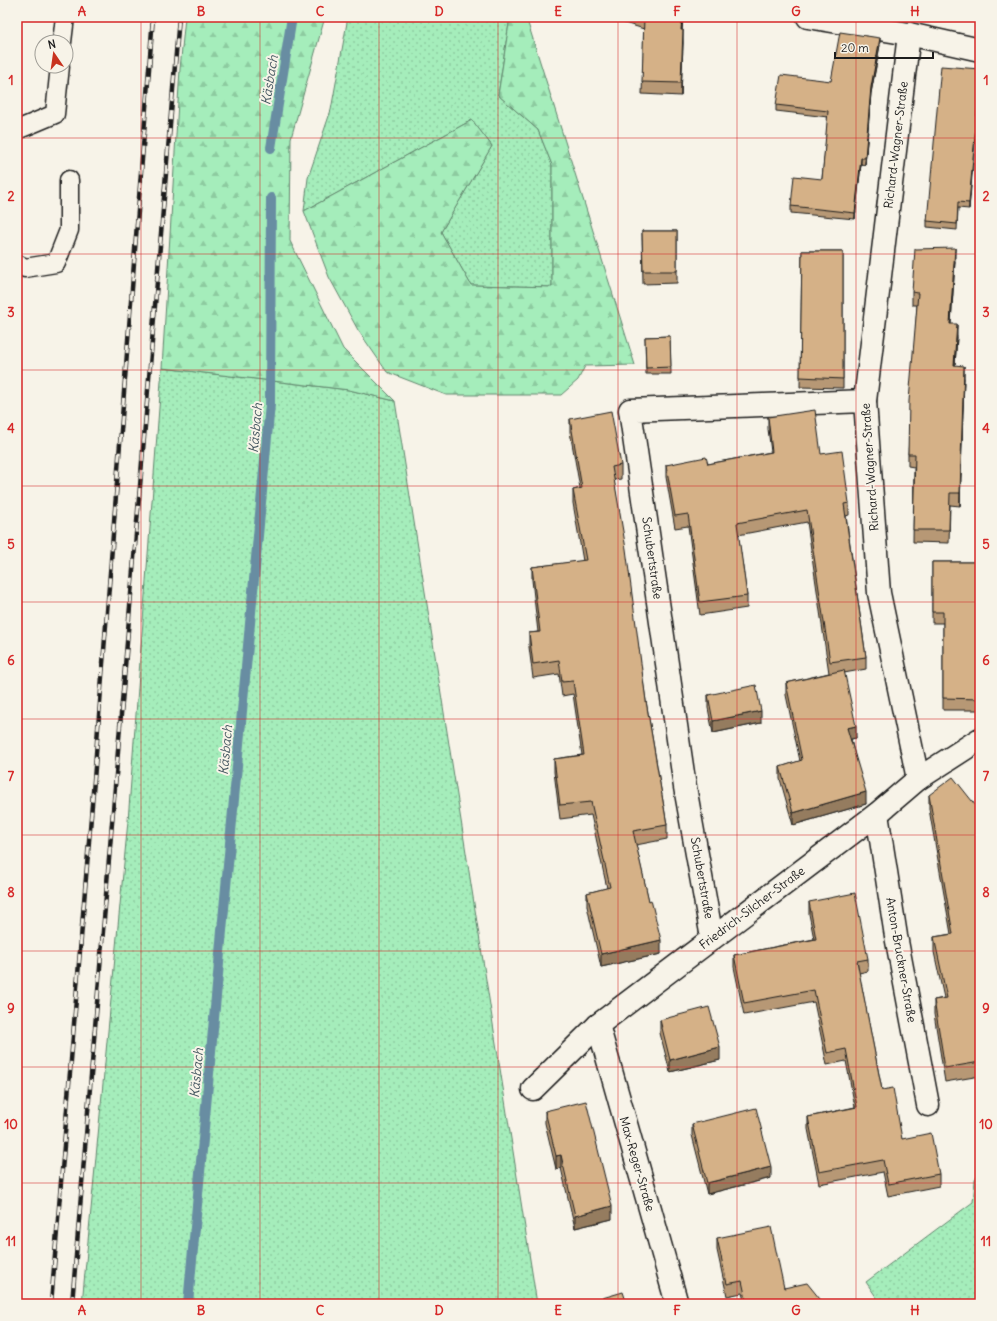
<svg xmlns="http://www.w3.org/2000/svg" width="997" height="1321" font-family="Delius,sans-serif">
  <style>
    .grass { fill: url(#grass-dots); stroke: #60846c }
    .forest { fill: url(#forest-firs); stroke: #60846c }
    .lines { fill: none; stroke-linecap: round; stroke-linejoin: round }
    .stream { stroke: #688da2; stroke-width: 10 }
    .service-casing { stroke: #1c1c1c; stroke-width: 21 }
    .minor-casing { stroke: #1c1c1c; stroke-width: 25 }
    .service { stroke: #f7f3e8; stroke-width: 18 }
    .minor { stroke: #f7f3e8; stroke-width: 22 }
    .rail-casing { stroke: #1c1c1c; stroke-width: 4.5 }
    .rail { stroke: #f7f3e8; stroke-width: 3; stroke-dasharray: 9; stroke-linecap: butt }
    .wall { fill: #b79874; stroke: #1c1c1c }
    .shaded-wall { fill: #957c5e; stroke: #1c1c1c }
    .building { fill: #d5b187; stroke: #1c1c1c }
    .grid { fill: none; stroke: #d62828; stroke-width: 1; stroke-opacity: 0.55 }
    .labels { text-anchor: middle; stroke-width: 4; stroke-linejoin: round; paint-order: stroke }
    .street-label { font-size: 12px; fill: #1c1c1c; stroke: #f7f3e8 }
    .water-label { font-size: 13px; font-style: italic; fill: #42555f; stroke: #f7f3e8 }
    .neatline { fill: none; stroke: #d62828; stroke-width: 1.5 }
    .grid-label { font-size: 13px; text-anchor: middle; font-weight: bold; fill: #d62828 }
  </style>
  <defs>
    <pattern id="grass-dots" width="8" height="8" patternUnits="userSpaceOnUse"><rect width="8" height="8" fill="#a5edbb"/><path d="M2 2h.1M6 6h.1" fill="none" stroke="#8dcba0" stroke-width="1.8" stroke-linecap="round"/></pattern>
    <pattern id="forest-firs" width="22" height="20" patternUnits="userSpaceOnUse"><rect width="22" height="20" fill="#a5edbb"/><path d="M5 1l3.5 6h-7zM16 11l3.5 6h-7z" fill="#8dcba0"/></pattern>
  </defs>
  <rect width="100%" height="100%" fill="#f7f3e8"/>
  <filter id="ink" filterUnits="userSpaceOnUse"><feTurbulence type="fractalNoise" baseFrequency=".025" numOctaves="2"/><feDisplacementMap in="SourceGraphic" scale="8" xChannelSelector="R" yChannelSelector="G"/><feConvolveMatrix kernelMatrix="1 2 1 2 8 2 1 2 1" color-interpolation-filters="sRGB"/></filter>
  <g filter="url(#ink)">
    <!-- grass -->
    <g class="grass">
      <path d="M348,17H510L498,95L538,130L552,165V287L471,285L441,232L492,146L472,120L304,211L308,178L331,110Z"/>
      <path d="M162,368L349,390L395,401L537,1304H82L128,821Z"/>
      <path d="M980,1170V1304H881L866,1282L973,1202L975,1180Z"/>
    </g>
    <!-- forest -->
    <g class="forest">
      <path d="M185,17H325L291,138L290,241L343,349L395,401L349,390L162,368L180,69Z"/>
      <path d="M510,17H526L635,365L585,366L578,380L561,395H446L387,372L358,330L329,277L304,211L472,120L492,146L441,232L471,285L552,287V165L538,130L498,95Z"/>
    </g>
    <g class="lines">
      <!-- stream -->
      <g class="stream">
        <path d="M271,148L292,17"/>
        <path d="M188,1304L270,404L271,198"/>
      </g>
      <!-- service casing -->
      <g class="service-casing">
        <g id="service">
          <path d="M62,42L65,17"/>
          <path d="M17,130L55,114L60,66"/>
          <path d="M17,264L25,268L56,263L69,230V180"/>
        </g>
      </g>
      <!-- minor casing -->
      <g class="minor-casing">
        <g id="minor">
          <path d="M808,17L909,34L980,50"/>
          <path d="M909,34L865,401L879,593L918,779"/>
          <path d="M877,814L896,936L928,1105"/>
          <path d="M712,938L685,787L630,410L865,401"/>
          <path d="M598,1025L677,1304"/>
          <path d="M533,1089L598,1025L877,814L918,779L980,739"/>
        </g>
      </g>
      <!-- service -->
      <use href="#service" class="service"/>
      <!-- minor -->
      <use href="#minor" class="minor"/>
      <!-- rail casing -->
      <g class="rail-casing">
        <g id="rail">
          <path d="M51,1304L94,780L153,17"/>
          <path d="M72,1304L179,17"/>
        </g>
      </g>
      <!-- rail -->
      <use href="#rail" class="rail"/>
    </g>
    <!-- wall -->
    <g class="wall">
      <path d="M605,17H683L682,30L683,43L681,96L642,94L644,29Z"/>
      <path d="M880,45L871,93L865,165L861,164L855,219L791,213V206L822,179L828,117L776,111V105L831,81Z"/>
      <path d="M980,69L969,209L958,208L957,230L927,227V221Z"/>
      <path d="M642,231H677V283L643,284Z"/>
      <path d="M802,251H843V388L800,387Z"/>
      <path d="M955,261L951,324L957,337L955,365L964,378L960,506L950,505L949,543L913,542L914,467L908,466V454L917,305H912V292Z"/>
      <path d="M670,336L671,374H646L645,337Z"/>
      <path d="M768,417L821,454L849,503V515L846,516L866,657V669L844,673L856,738L851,739L866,804L793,825L780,779V767L800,761L786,695V683L829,673L807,522L738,535L747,596V608L700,615L688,526L675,528L666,477V465L708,464L771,452L768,429Z"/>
      <path d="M570,419L621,465V479L614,480L646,701L667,825V839L636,845L661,954L601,967L587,906V893L607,888L591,815L560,819L554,772V759L582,755L573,694L562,696L559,674L533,678L529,647V633L538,632L532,580V567L583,561L573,503V490L580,488L570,432Z"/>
      <path d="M932,562H980V648H979V710H943V623H932Z"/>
      <path d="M708,695L761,723L713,733L708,708Z"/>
      <path d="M929,795L980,811V1076L945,1082L934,1014V1000L944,998L934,952V937L951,934L929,809Z"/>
      <path d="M809,902L868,959V971L859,973L882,1090L902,1139L939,1174V1186L888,1196L883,1172L819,1184L808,1129V1117L855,1107L846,1061L827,1065L814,1002L744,1015L734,967V955L814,939L809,914Z"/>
      <path d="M660,1020L720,1060L670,1072L660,1033Z"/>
      <path d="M545,1111L612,1219L575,1228L561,1168L556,1169L545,1123Z"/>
      <path d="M692,1124L771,1178L707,1194L692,1135Z"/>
      <path d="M717,1238L784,1288L824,1304H745L742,1293L727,1296L717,1250Z"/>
    </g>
    <!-- shaded-wall -->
    <g class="shaded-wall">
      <path d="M682,17H683L681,43V30Z"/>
      <path d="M683,30V43L681,96V83Z"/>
      <path d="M880,38V45L871,93L865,165L871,87Z"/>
      <path d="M980,80V87L969,209V203Z"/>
      <path d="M861,158V164L855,219V213Z"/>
      <path d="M955,248V261L950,336V324Z"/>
      <path d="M957,324V337L954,378V365Z"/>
      <path d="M964,366V378L960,506V493Z"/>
      <path d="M761,711V723L713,733V721Z"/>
      <path d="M856,726V738L847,740V728Z"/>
      <path d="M866,792V804L793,825V813Z"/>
      <path d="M661,940V954L601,967V954Z"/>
      <path d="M720,1047V1060L670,1072V1060Z"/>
      <path d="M561,1155V1168L556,1169V1156Z"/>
      <path d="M771,1167V1178L707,1194V1183Z"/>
      <path d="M612,1206V1219L575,1228V1216Z"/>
    </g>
    <!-- building -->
    <g class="building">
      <path d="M644,17H682L681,30H683L681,83L642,82Z"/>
      <path d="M840,32L880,38L871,87L865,158H861L855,213L791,206L794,176L822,179L828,111L776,105L781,75L831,81Z"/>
      <path d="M941,66L980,69V80L969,203L958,202L957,224L927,221Z"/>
      <path d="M642,231H677V271H643Z"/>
      <path d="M955,248L950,324H957L954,365L964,366L960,493H950L949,530H913L915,454H908L909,401L918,293L912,292L915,249Z"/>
      <path d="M802,251H843V379L800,377Z"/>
      <path d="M670,336L671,367L646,368L645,337Z"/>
      <path d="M815,410L821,454L842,451L849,503L844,504L866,657L830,662L807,510L737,523L747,596L700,602L688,514L675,516L666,465L706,457L708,464L772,452L768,417Z"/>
      <path d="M611,411L621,465L612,467L626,549L646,701L667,825L633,831L649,901L651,900L661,940L601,954L587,893L610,887L591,802L560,805L554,759L584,755L573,681L562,682L559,660L533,664L529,633L540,632L532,567L586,560L573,490L582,488L570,419Z"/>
      <path d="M932,562H980V637H979V699L943,698V612H932Z"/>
      <path d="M844,670L856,726L847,728L866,792L793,813L780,767L802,760L786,683Z"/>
      <path d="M756,685L761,711L713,721L708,695Z"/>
      <path d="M953,777L980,811V1062L945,1068L934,1000L947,998L934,937L953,934L929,795Z"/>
      <path d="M855,893L868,959L857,961L882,1090L893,1088L902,1139L931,1133L939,1174L888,1184L883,1160L819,1172L808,1117L857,1107L846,1049L827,1053L814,990L744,1003L734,955L816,939L809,902Z"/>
      <path d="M709,1007L720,1047L670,1060L660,1020Z"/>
      <path d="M586,1101L612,1206L575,1216L561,1155L556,1156L545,1111Z"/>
      <path d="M756,1108L771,1167L707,1183L692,1124Z"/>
      <path d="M771,1227L784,1288L807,1283L824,1304H747L742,1281L727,1284L717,1238Z"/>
      <path d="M623,1292L627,1304H582Z"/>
    </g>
  </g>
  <!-- grid -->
  <path class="grid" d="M141,17V1304M260,17V1304M379,17V1304M498,17V1304M618,17V1304M737,17V1304M856,17V1304M17,138H980M17,254H980M17,370H980M17,486H980M17,602H980M17,719H980M17,835H980M17,951H980M17,1067H980M17,1183H980"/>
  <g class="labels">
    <!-- street labels -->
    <g class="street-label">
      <text transform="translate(896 145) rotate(-83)" y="4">Richard-Wagner-Straße</text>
      <text transform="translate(870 467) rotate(-94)" y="4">Richard-Wagner-Straße</text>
      <text transform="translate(652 558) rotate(82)" y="4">Schubertstraße</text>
      <text transform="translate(702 878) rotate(80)" y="4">Schubertstraße</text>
      <text transform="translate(752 908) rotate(-37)" y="4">Friedrich-Silcher-Straße</text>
      <text transform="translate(901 960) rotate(80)" y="4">Anton-Bruckner-Straße</text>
      <text transform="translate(637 1164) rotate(74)" y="4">Max-Reger-Straße</text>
    </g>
    <!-- water labels -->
    <g class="water-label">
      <text transform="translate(269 80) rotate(-81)" y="5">Käsbach</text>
      <text transform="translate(255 428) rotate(-85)" y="5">Käsbach</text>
      <text transform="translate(225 750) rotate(-85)" y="5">Käsbach</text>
      <text transform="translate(196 1073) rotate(-85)" y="5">Käsbach</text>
    </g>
  </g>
  <!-- margin -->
  <rect width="997" height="1321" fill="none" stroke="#f7f3e8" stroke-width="44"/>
  <!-- north arrow -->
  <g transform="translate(54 54) rotate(347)"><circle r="19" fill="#f7f3e8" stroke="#9f9d96"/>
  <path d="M0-3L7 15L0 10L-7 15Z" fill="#c8321e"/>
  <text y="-6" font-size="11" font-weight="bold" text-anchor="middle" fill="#1c1c1c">N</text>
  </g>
  <!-- scale -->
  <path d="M835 52v6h98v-6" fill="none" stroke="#1c1c1c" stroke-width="2"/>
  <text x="841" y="52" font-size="12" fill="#1c1c1c" stroke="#f7f3e8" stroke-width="3" paint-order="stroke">20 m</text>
  <rect x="22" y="22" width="953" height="1277" class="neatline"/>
  <g class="grid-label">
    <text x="82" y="16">A</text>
    <text x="201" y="16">B</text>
    <text x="320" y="16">C</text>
    <text x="439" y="16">D</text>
    <text x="558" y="16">E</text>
    <text x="677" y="16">F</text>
    <text x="796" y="16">G</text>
    <text x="915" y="16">H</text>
    <text x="11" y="85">1</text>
    <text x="986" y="85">1</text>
    <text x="11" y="201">2</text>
    <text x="986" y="201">2</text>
    <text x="11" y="317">3</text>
    <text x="986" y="317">3</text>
    <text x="11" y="433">4</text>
    <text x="986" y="433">4</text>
    <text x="11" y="549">5</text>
    <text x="986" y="549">5</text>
    <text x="11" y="665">6</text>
    <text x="986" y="665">6</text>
    <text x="11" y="781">7</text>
    <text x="986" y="781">7</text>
    <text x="11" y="897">8</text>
    <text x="986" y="897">8</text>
    <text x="11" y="1013">9</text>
    <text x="986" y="1013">9</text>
    <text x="11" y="1129">10</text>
    <text x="986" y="1129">10</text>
    <text x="11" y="1246">11</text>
    <text x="986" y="1246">11</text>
    <text x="82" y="1315">A</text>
    <text x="201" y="1315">B</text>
    <text x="320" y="1315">C</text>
    <text x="439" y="1315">D</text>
    <text x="558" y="1315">E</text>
    <text x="677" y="1315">F</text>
    <text x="796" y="1315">G</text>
    <text x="915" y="1315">H</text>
  </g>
</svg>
